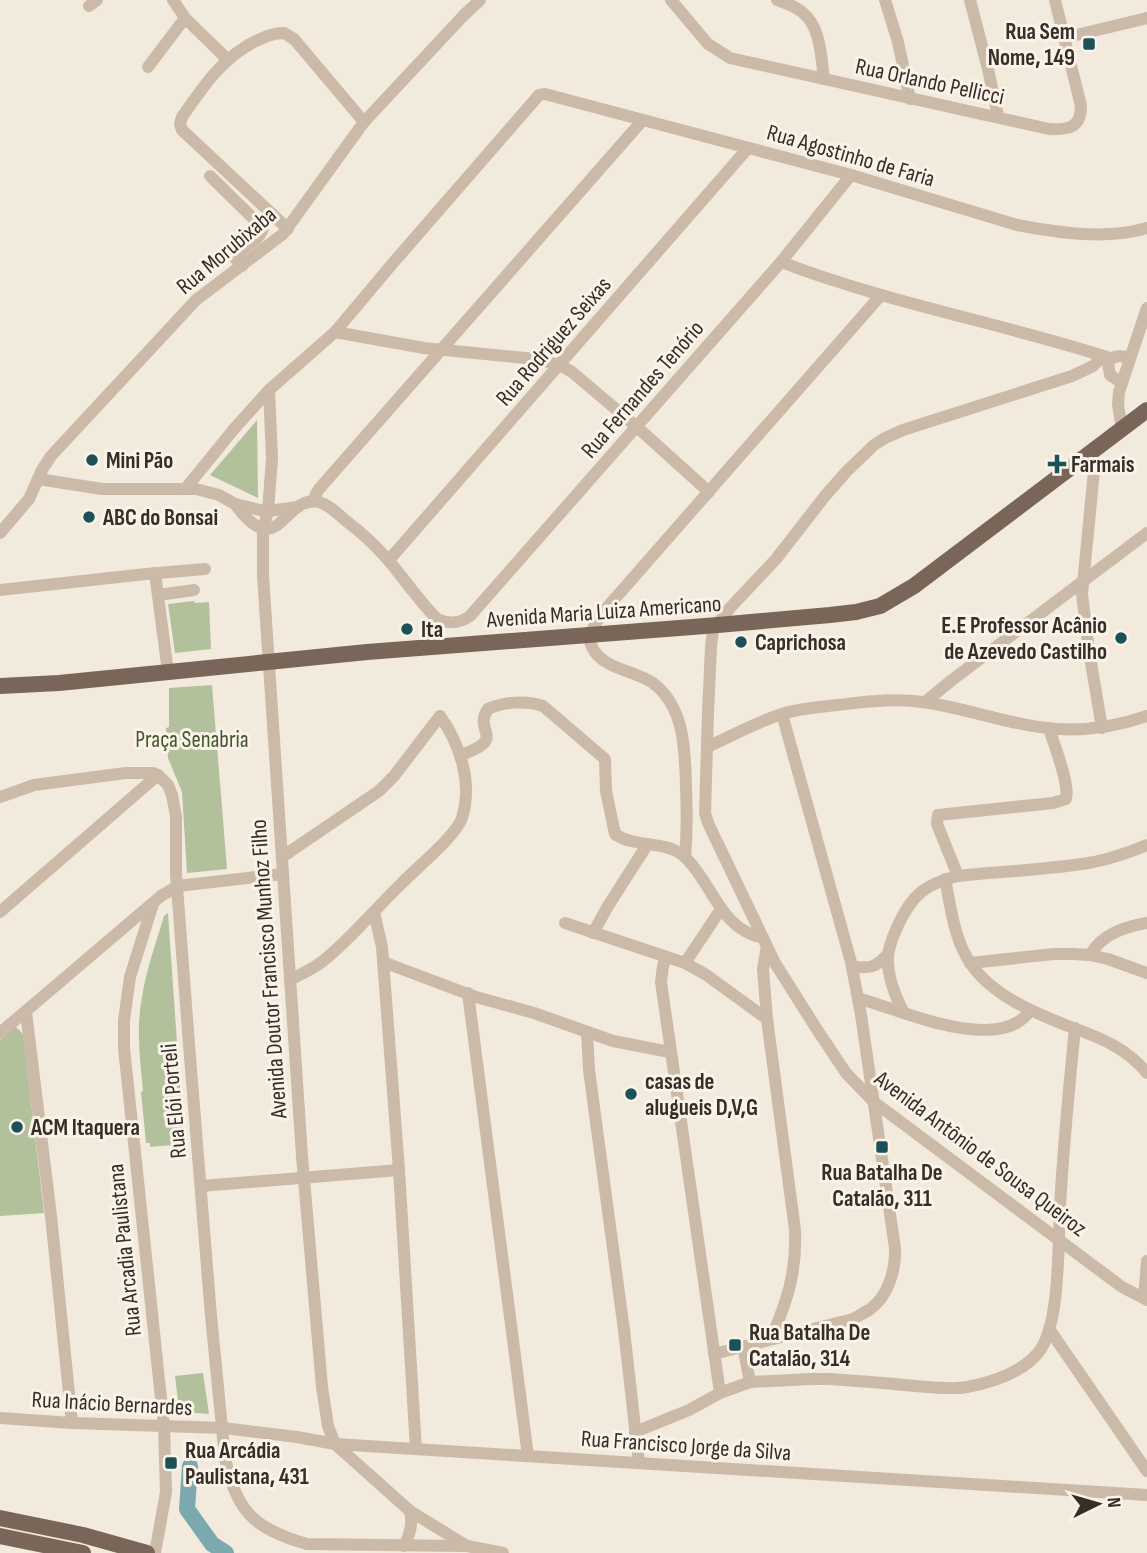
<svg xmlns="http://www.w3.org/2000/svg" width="1147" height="1553" font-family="'Sofia Sans Condensed',sans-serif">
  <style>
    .green { fill: #b2c19c }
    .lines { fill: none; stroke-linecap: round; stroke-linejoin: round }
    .river { stroke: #7ba9af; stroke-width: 16 }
    .minor { stroke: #cbbaa8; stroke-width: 12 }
    .major { stroke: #796659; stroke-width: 16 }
    .poi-dot { fill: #1d5159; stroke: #faf3e9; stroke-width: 2.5 }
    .labels { text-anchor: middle; stroke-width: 6; stroke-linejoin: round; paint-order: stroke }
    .poi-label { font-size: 23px; font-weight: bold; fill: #372e28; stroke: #faf3e9; text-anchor: start }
    .street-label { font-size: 23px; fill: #372e28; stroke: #faf3e9 }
    .park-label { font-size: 23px; fill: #43562c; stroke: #faf3e9 }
  </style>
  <rect width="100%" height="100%" fill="#f2eadc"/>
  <!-- green -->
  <g class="green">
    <path d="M257,420L258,498L210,475Z"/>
    <path d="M194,601L195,603L209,602L211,649L175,653L168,604Z"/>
    <path d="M212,685L227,869L187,873L182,792L168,758L166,728L169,727V688Z"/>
    <path d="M168,913L184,1144L150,1147V1143H146L141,1092L143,1091C140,1060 136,1028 142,997C146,970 156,943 164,916Z"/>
    <path d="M16,1027L23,1034L44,1213L0,1216V1040Z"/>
    <path d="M203,1373L209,1414L181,1412L179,1409L175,1376Z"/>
  </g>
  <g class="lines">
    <!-- river -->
    <path class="river" d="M190,1466L187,1509L212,1544L226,1553"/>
    <!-- minor -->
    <g class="minor">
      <path d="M173,0L185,18L228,60"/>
      <path d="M671,0L708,44L730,58L1049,129C1068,130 1081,128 1081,106L1055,0"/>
      <path d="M777,0C785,3 795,6 802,12C821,26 821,58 824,79"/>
      <path d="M885,0L898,42L910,99"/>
      <path d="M970,0L988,69L998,116"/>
      <path d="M89,6L97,0"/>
      <path d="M1064,38L1147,18"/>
      <path d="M148,67L185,18"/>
      <path d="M210,176L263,228C260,242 241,245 236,259L242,266"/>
      <path d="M288,229L182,130L180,124L182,117C203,87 223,56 258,40C267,36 274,33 284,33L294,39L364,122"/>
      <path d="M781,262C888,303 1001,323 1110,358"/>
      <path d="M335,332L424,348L535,359L560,365L572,372L637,427L709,492"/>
      <path d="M1103,356L1093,366L1072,376L903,430L885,438L874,445L846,472L825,496L776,559L729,609L713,630L711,647L708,713L705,813L708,823L775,963L816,1028L846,1073L874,1102L1122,1287L1147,1300"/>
      <path d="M1122,383L1110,375L1108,364C1112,354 1120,356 1130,357"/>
      <path d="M269,390L272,458L268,511L263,529V576L302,1156L322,1387L328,1426L335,1444L410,1511L467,1546L503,1553"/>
      <path d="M1122,429L1118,405L1119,392L1147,308"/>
      <path d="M1091,454L1094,471L1082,594L1089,651L1102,728"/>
      <path d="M38,479L102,489H196L219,495L235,504L260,510L268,511L298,507"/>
      <path d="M186,488L234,429L269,390L335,332L393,263L539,95L545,94L851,175L1017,225C1060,233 1105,240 1147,228"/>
      <path d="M314,501L316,494L319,489L642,121"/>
      <path d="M235,504C279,565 283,494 319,502C329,505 337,513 345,520C361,532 376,546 389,561C405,580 419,601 437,619C449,624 459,624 470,616L781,262L851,175"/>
      <path d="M0,533L29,499L42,470L51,456L196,300L283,234L364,122L464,15L480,0"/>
      <path d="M389,560L748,148"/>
      <path d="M155,573L168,672"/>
      <path d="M0,590L146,574L205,569"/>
      <path d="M158,595L194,590"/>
      <path d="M925,702L952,680L1147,533"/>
      <path d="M707,747C732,736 758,721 785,713C802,708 820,707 837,705C866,702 894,698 922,702C968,708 1012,726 1058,729C1089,731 1118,726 1147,716"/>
      <path d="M461,755C509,738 472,732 488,709C503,702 526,700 543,706L605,759L606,791L615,834C636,849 667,839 686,858C714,886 720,929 763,938"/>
      <path d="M158,775L168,785L172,795L176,816V874L190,1057L211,1316L225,1458C236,1512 255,1529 307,1544L464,1546"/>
      <path d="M0,797L34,785L126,773H153L158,775"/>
      <path d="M282,857L379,791L394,776L440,716C460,744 473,783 462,818C456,836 414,870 400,885C374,910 351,939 323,961C313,969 301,974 290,980"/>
      <path d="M685,857C687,834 687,810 686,787C685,751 685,707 653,683C635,670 605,670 593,649C585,636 596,622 604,611L881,295"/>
      <path d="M958,876L937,824L938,815L1053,803L1066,799C1070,784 1054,745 1049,728"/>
      <path d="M945,879C950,903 953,930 964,952C983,993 1036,1014 1076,1029C1104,1039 1128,1050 1147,1073"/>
      <path d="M153,904L130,977L124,1020V1048L164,1427L166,1492L155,1553"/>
      <path d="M0,912L158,775"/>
      <path d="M374,912L382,947L399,1170L416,1449"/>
      <path d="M565,923L685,963L705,974L767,1019"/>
      <path d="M593,933L608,906L647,845"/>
      <path d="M767,946L763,969L767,1019L795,1230C797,1272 787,1301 771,1339"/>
      <path d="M1090,955C1102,934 1124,927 1147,923"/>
      <path d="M666,957L663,966L661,982L720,1393"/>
      <path d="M383,962L476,997L534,1013L613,1041L670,1052"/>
      <path d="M685,963L721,909"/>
      <path d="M970,963L1054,954H1073L1090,955L1108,959L1147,973"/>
      <path d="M852,967C870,968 876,968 888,954"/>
      <path d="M468,993L528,1456"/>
      <path d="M858,998L904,1013"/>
      <path d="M1030,1011C1027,1015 1023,1019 1018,1022C989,1040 933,1023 904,1013C895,996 887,974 888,956C889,945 894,934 898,925C912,895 925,884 958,876C1003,871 1049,870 1094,862C1113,858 1130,852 1147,845"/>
      <path d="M26,1012L51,1216L72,1423"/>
      <path d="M587,1032L589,1070L624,1330L639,1463"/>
      <path d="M0,1033L161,896L178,886L283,874"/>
      <path d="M201,1186L399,1170"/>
      <path d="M1144,1298L1147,1261"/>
      <path d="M1049,1329L1147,1471"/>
      <path d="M743,1346L750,1382"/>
      <path d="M714,1354L853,1319C858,1316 864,1313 869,1310C888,1297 896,1270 895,1248L861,1015L851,962L782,714"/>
      <path d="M0,1418L72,1423L223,1428L297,1437L335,1444L1147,1495"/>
      <path d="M635,1432L689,1410L720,1393L750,1382L811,1379H830C858,1381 886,1383 915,1386C932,1387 951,1390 967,1387C993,1382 1026,1371 1041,1349C1060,1319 1058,1245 1060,1208C1063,1148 1069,1088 1075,1028"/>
      <path d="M404,1546C410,1534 413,1524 410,1511"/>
    </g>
    <!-- major -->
    <g class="major">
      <path d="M0,686L59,683L367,652L718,625L830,615L856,612L880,606L914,586L1147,410"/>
      <path d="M0,1518L83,1535L147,1553"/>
      <path d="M0,1536L83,1553"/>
    </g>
  </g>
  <!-- markers -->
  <g class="poi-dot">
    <rect x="1082" y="37" width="14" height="14" rx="3.5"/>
    <circle cx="92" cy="460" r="7"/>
    <path d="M1053.5 453.5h7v7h7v7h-7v7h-7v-7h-7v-7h7z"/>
    <circle cx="89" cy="517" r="7"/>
    <circle cx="407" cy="629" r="7"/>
    <circle cx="1121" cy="638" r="7"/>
    <circle cx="741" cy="642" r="7"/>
    <circle cx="631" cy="1094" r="7"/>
    <circle cx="17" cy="1127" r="7"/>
    <rect x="875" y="1140" width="14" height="14" rx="3.5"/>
    <rect x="728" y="1338" width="14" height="14" rx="3.5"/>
    <rect x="164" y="1456" width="14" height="14" rx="3.5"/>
  </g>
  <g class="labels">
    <!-- poi labels -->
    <g class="poi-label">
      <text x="1075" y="39" text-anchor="end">Rua Sem<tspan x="1075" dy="26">Nome, 149</tspan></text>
      <text x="106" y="468">Mini Pão</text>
      <text x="1071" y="472">Farmais</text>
      <text x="103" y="525">ABC do Bonsai</text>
      <text x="1107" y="633" text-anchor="end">E.E Professor Acânio<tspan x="1107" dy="26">de Azevedo Castilho</tspan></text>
      <text x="421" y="637">Ita</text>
      <text x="755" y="650">Caprichosa</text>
      <text x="645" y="1089">casas de<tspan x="645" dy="26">alugueis D,V,G</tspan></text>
      <text x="31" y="1135">ACM Itaquera</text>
      <text x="882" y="1180" text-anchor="middle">Rua Batalha De<tspan x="882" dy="26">Catalão, 311</tspan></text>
      <text x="749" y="1340">Rua Batalha De<tspan x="749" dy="26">Catalão, 314</tspan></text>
      <text x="185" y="1458">Rua Arcádia<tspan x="185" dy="26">Paulistana, 431</tspan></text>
    </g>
    <!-- street labels -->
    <g class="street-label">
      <text transform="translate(930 81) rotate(12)" y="8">Rua Orlando Pellicci</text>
      <text transform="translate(851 155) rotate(16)" y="8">Rua Agostinho de Faria</text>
      <text transform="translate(226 250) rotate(-40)" y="8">Rua Morubixaba</text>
      <text transform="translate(553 341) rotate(-49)" y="8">Rua Rodriguez Seixas</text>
      <text transform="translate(642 389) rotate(-49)" y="8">Rua Fernandes Tenório</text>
      <text transform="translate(604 611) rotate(-4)" y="8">Avenida Maria Luiza Americano</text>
      <text transform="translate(268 969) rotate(-94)" y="8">Avenida Doutor Francisco Munhoz Filho</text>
      <text transform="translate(173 1101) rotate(-95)" y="8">Rua Elói Porteli</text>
      <text transform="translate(981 1153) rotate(37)" y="8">Avenida Antônio de Sousa Queiroz</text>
      <text transform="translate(124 1250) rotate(-96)" y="8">Rua Arcadia Paulistana</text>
      <text transform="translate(112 1403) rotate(3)" y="8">Rua Inácio Bernardes</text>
      <text transform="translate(686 1445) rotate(4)" y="8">Rua Francisco Jorge da Silva</text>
    </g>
    <!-- park labels -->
    <g class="park-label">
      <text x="192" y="747">Praça Senabria</text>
    </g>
  </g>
  <!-- north arrow -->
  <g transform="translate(1098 1504) rotate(85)" stroke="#faf3e9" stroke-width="5" paint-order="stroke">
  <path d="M0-5L12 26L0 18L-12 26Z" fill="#372e28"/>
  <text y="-10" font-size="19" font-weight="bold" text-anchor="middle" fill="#372e28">N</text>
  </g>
</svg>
